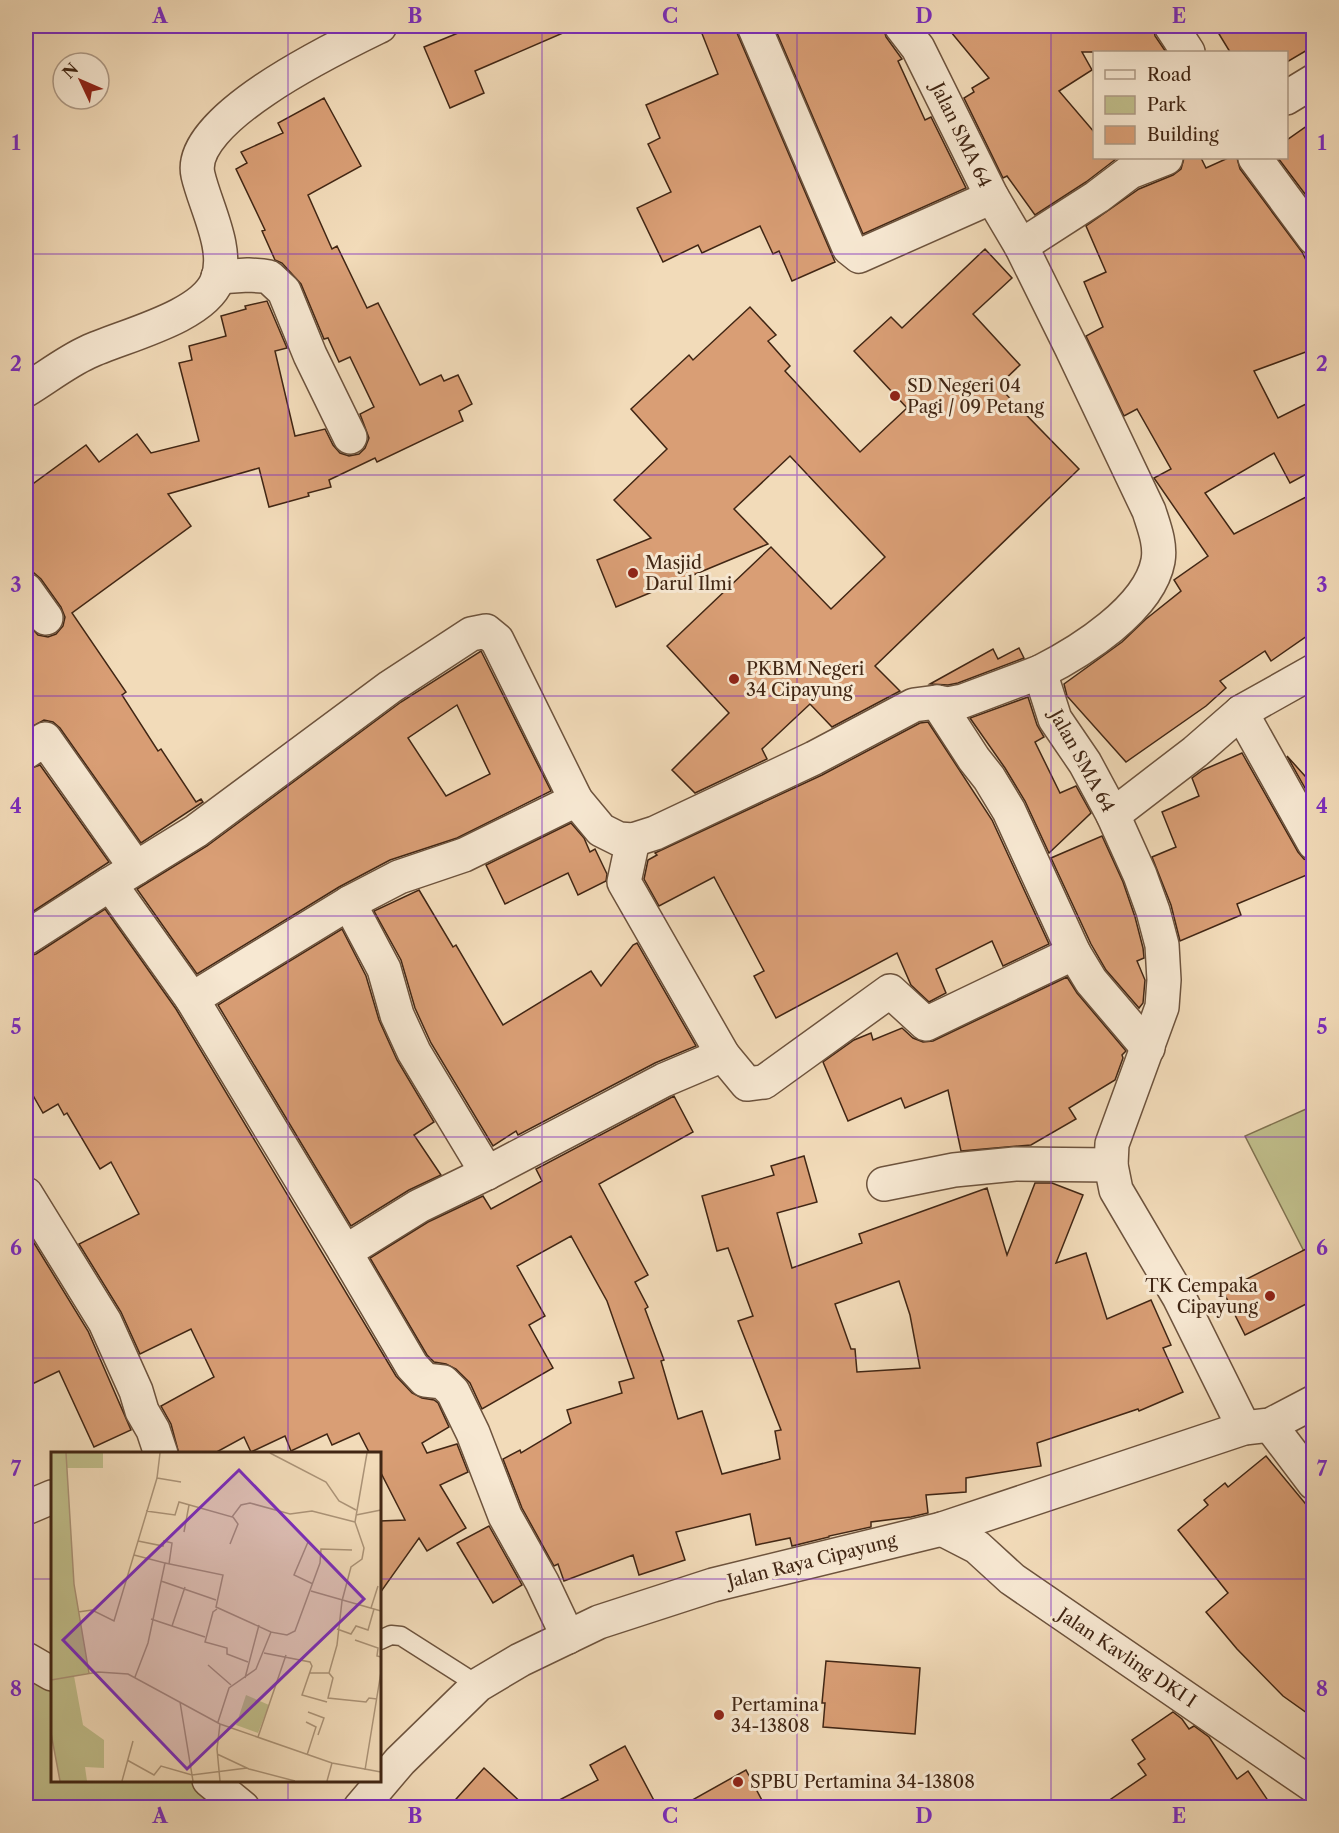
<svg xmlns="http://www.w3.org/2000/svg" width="1339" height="1833" font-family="'Libre Caslon Text',serif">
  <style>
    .green { fill: #c0be8b; stroke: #807250; stroke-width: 1.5 }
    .building { fill: #d99e75; stroke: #412614; stroke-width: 1.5; fill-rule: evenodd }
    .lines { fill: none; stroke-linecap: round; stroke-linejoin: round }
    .service-casing { stroke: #6d533d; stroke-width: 21 }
    .minor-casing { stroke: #6d533d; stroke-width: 36 }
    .tertiary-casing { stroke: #6d533d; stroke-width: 36 }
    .service { stroke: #f7e8d2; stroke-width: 18 }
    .minor { stroke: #f7e8d2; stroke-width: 33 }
    .tertiary { stroke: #f7e8d2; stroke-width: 33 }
    .grid { fill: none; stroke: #7b2cbf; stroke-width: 1.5; stroke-opacity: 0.55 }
    .poi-dot { fill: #8f2418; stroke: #f7e8d2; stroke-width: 2 }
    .labels { text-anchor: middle; stroke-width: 6; stroke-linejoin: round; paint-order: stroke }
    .street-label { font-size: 18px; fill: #412614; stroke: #f7e8d2 }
    .poi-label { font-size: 18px; fill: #412614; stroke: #f7e8d2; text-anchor: start }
    .inset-road { fill: none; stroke: #ab9377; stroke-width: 1.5 }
    .view { fill: #7b2cbf; fill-opacity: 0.15; stroke: #7b2cbf; stroke-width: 3 }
    .inset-edge { fill: none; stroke: #412614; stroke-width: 3 }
    .neatline { fill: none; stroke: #7b2cbf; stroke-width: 2 }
    .grid-label { font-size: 20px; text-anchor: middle; font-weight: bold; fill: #7b2cbf }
  </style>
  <rect width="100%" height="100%" fill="#f2dbb9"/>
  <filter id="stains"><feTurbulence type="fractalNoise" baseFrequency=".00333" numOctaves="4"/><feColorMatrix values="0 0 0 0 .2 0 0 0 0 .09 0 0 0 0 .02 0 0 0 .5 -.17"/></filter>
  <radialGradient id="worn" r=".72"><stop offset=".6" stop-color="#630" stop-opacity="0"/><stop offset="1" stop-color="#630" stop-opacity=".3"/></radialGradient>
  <!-- green -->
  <g class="green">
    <path d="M1313,1106V1269L1245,1136Z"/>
    <path d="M26,1657L52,1674V1780L209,1781L243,1807H26Z"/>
  </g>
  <!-- building -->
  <g class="building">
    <path d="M475,26H579L475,71L484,93L450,108L424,47Z"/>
    <path d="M699,26H736L737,33L835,262L792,281L779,251L773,254L760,226L702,253L698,245L663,262L637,208L671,192L648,144L660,138L646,105L718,74Z"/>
    <path d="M774,26H883L886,37L902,59L898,61L925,120L931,117L966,188L863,234Z"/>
    <path d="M946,26H1153L1155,36L1166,52H1082L1092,70L1059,91L1095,133V158L1116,159L1086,182L1035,215L1007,176L1003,178L964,98L974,92L972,88L989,78Z"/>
    <path d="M1233,26H1314V46L1287,62V52H1230L1219,34Z"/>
    <path d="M324,98L361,166L308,195L332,249L337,246L367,308L378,303L420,385L441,375L444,381L458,375L472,404L459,411L463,421L377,462L375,458L329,480L331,487L308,493L309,496L269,507L259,468L168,494L191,526L72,613L126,692L122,695L158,751L161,749L196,802L201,799L203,802L141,843L60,728L53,722L44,720L26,730V622L38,635L48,637L56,634L63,626L65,617L61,607L41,579L34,573L26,571V489L86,445L99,462L137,434L151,453L199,441L179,363L192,360L189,346L226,336L221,316L246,309L245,306L267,301L287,348L275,351L295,436L325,429L333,445L340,453L349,456L359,454L365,448L369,438L360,414L374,407L350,357L339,362L328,338L324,339L301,284L282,263L275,260L262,231L265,230L236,169L247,163L241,152L283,133L278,123Z"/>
    <path d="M1314,121V194L1308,198L1278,158H1287V140Z"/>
    <path d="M1184,158H1201L1206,168L1228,158H1237L1240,169L1302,252L1314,276V349L1254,371L1278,418L1314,400V470L1290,483L1274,453L1205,493L1234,534L1306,497L1314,512V631L1271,661L1265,651L1220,681L1226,688L1206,706L1126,762L1067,696L1064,684L1122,642L1146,619L1181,591L1174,580L1208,556L1154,478L1171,469L1137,409L1124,416L1086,336L1103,327L1084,282L1106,272L1086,226L1139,189L1173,175L1181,169Z"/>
    <path d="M985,249L1012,278L973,314L1020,365L998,386L1079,469L875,666L900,691L832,727L810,704L762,749L767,759L695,793L672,770L729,713L667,646L771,547L831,609L885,557L790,456L734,509L768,544L616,607L597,560L651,538L614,500L667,449L631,409L689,355L693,360L750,307L776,335L768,341L790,366L785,371L860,452L907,408L854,351L891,317L902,328Z"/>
    <path d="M1019,648L1024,658L958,683L948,685L930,684L993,649L998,659Z"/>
    <path d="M481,651L551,791L457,838L390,860L339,887L197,974L137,889L207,846L401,702ZM457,705L490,774L446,796L408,738Z"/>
    <path d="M1028,697L1037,725L1044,737L1035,742L1060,793L1076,786L1091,813L1049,853L1025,801L1005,768L970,718Z"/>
    <path d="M928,722L992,820L1049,944L1003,966L992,941L936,969L946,993L929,1002L911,985L897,953L776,1018L754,976L764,971L714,877L659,906L644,879L648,860L657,855L655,853L822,775L920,723Z"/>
    <path d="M1242,753L1298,852L1304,859L1314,862V872L1237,904L1241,915L1180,941L1171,905L1152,857L1176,847L1162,812L1199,796L1192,778L1203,770Z"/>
    <path d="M1287,756L1314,786V804Z"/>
    <path d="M40,765L109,862L26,916V770Z"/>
    <path d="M571,823L584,838L590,852L595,849L607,874L606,881L578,895L568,873L505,904L486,865Z"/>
    <path d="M1102,836L1123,882L1135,917L1143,948L1144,958L1137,961L1145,980L1143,1003L1139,1008L1106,970L1091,944L1051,858Z"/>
    <path d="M419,890L453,947L456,945L503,1025L591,971L601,986L633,945L637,943L696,1046L655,1063L518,1135L516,1131L493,1146L431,1043L415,1008L401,960L374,911Z"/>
    <path d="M105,909L176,1009L396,1376L412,1393L422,1398L434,1400L438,1403L449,1427L422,1443L427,1453L457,1444L468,1472L440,1485L466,1528L427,1551L419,1538L380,1593V1521L405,1520L380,1471V1454H370L359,1433L332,1445L327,1434L291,1451L285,1436L251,1452L244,1437L213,1454H179L171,1424L161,1406L214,1377L191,1329L140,1354L121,1312L79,1244L139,1214L111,1162L100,1169L67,1113L64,1115L58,1104L43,1113L26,1083V957L36,954Z"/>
    <path d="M342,929L366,976L379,1020L397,1060L434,1122L414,1135L441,1175L409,1190L351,1226L218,1005Z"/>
    <path d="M1067,977L1077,993L1126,1051L1122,1055L1123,1058L1115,1080L1069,1108L1076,1119L1031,1145L961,1151L948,1090L905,1108L901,1098L848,1121L823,1062L854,1040L871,1033L873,1040L902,1028L913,1038L923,1042L933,1041Z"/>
    <path d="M674,1096L693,1132L599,1184L648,1275L635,1282L648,1307L645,1309L664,1360L661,1361L678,1419L702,1411L722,1474L780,1459L775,1431L781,1430L738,1321L753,1316L728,1248L717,1251L702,1196L774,1175L771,1166L804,1156L817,1202L777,1213L792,1268L862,1243L859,1234L987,1188L1007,1255L1035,1183H1052L1083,1195L1056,1263L1086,1253L1107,1319L1151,1300L1171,1345L1163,1348L1183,1392L1139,1411L1138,1409L1037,1443L1041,1466L966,1478V1492L926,1495L928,1513L911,1517L871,1522V1527L829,1536V1537L792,1546L790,1538L756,1545L750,1514L676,1532L685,1560L639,1575L633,1555L564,1581L558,1564L554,1566L522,1508L503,1459L520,1450L521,1453L571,1423L567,1410L622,1393L619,1382L634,1378L607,1301L571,1236L517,1266L545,1316L529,1325L553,1368L482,1409L470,1383L456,1369L446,1364L434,1362L427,1355L370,1258L428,1222L483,1196L491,1209L542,1181L536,1169ZM899,1281L910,1315L920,1368L857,1372L855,1349H851L835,1304Z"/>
    <path d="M34,1243L88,1331L131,1430L94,1447L59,1371L26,1387V1248Z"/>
    <path d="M1314,1245V1300L1245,1335L1223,1291Z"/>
    <path d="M1266,1456L1314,1514V1718L1283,1696L1237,1649L1206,1612L1228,1593L1178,1530L1208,1505L1204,1500L1225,1483L1228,1487Z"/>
    <path d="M489,1526L522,1585L493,1603L457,1543Z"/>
    <path d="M826,1661L920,1668L915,1734L823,1727L825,1703H822Z"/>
    <path d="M1173,1712L1182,1719L1189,1729L1194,1726L1209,1737L1237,1779L1248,1771L1273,1808H1098L1146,1775L1138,1764L1145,1759L1132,1740Z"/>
    <path d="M625,1746L658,1808H544L598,1780L590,1765Z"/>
    <path d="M484,1768L527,1808H448Z"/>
    <path d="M746,1770L766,1808H678Z"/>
  </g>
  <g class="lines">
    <!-- service casing -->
    <g class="service-casing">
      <path id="service" d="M380,1640L391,1635L401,1636L478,1685"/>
    </g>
    <!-- minor casing -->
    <g class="minor-casing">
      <g id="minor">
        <path d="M754,26L849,248L859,256L992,197"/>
        <path d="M901,26L918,48L992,197L1021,246L1071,347L1149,511C1154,527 1161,544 1158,561C1149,609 1080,652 1040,672L1055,719L1085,763L1113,815L1140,875L1153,911L1162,945L1164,980L1162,1007L1112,1144L1111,1165L1116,1190L1179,1297L1244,1428"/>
        <path d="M1171,26L1188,52"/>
        <path d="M1286,98L1314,81"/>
        <path d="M1255,158L1314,238"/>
        <path d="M1021,246L1097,197L1130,172L1166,158"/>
        <path d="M218,277L248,275L263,276L269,277L284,291L310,355L350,437"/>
        <path d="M26,390C46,378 66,362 88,352C122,336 202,318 217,281C230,250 205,206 198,175C185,119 339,46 380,26"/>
        <path d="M26,590L46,618"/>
        <path d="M937,702L974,759L989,778L1009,811L1074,953L1091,981L1148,1048"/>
        <path d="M1241,712L1314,843"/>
        <path d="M26,752L45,739L136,868"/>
        <path d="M1113,815L1195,752L1241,712L1314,671"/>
        <path d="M633,840L624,882L723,1055L747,1084L764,1082L890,991L926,1024L1074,953"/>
        <path d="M110,884L196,831L390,687L471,634L486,631L497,640L576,800L601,830L619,839L633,840L655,833L814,758L914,705L937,702L948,704L963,701L1040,672"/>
        <path d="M349,903L384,969L397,1015L414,1052L487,1173"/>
        <path d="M26,938L110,884L192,999L345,1252L412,1366L425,1380L443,1382L453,1392L473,1433L505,1516L542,1582L568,1637"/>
        <path d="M192,999L349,903L399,877L464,855L576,800"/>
        <path d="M884,1184L954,1170L1015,1164L1111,1165"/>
        <path d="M26,1194L105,1322L136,1391L142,1411L153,1430L161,1454"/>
        <path d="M345,1252L419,1206L487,1173L664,1080L723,1055"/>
        <path d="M1270,1425L1314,1483"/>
        <path d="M26,1508L52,1497"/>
        <path d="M942,1529L977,1547L1012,1579L1314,1786"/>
      </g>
    </g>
    <!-- tertiary casing -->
    <g class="tertiary-casing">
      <g id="tertiary">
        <path d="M26,1659L52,1674"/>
        <path d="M209,1780L243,1808"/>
        <path d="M360,1808L400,1761L478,1685L520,1660L599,1622L713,1585L942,1529L1244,1428L1270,1425L1314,1402"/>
      </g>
    </g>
    <!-- service -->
    <use href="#service" class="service"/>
    <!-- minor -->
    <use href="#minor" class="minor"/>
    <!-- tertiary -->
    <use href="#tertiary" class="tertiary"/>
  </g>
  <!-- grid -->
  <path class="grid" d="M288,26V1454M542,26V1808M797,26V1808M1051,26V1808M26,254H1314M26,475H1314M26,696H1314M26,916H1314M26,1137H1314M26,1358H1314M26,1579H52M380,1579H1314M288,1780V1808"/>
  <!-- markers -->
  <g class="poi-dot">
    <circle cx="895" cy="396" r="6"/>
    <circle cx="633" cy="573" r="6"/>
    <circle cx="734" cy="679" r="6"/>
    <circle cx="1270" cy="1296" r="6"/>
    <circle cx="719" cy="1715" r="6"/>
    <circle cx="738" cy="1782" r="6"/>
  </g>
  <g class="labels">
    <!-- street labels -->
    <g class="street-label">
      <text transform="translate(961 135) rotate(64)" y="6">Jalan SMA 64</text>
      <text transform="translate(1082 761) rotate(61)" y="6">Jalan SMA 64</text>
      <text transform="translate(812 1561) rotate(-14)" y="6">Jalan Raya Cipayung</text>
      <text transform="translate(1127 1658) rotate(34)" y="6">Jalan Kavling DKI I</text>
    </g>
    <!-- poi labels -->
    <g class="poi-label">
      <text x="907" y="392">SD Negeri 04<tspan x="907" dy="21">Pagi / 09 Petang</tspan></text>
      <text x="645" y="569">Masjid<tspan x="645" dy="21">Darul Ilmi</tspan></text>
      <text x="746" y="675">PKBM Negeri<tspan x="746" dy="21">34 Cipayung</tspan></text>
      <text x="1258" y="1292" text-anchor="end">TK Cempaka<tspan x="1258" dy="21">Cipayung</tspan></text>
      <text x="731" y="1711">Pertamina<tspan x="731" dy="21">34-13808</tspan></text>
      <text x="750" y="1788">SPBU Pertamina 34-13808</text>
    </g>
  </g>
  <!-- overview -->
  <g transform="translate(51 1452)">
    <rect width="330" height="330" fill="#f2dbb9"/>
    <path d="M0,1H52V16H16L23,132L38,221L23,224L32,273L53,288V316L34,315L36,329H9L0,282ZM195,243L218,253L207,281L185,273Z" fill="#c0be8b"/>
    <path class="inset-road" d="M15,1L23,132L38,221M219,1L275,30L288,49L305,58M316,1L304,70L313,96L311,107L300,115L291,149L286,193L278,221L282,226L277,246L315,250L318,246L326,247M106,26L130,30M95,59L124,63L128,50L181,65L190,53L199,51L239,62L261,59L304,70M305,63L330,58M133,80L138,53M87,89L112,94L113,89L121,91L118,112M257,90L243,123L262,132M179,92L187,72L182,65M83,103L114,111L97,191L84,225M114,111L172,123L165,155L220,180M110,129L165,148M260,139L330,159M320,156L327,134M166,157L162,160L154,190L176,196V202L197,210M27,160L41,158L63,169L106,26L109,1M100,167L154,185M121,174L134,135M286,177L300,182L305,174L317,178L323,157M304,188L327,196L326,204L330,205M213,201L259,210L261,214L251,243L276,250M157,213L180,233M258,221H278M194,226L208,173M0,228L47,220L77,222L169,272L281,311L330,320M129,250L142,329M257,260L273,266L267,283M167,270L178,236L205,217L220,180L236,183L244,179L269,111L270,97L301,98M255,270L265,275L256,303M0,281L9,329M207,285L235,203M166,302L198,317L244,329M76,308L103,323L110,314L141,323L196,316M314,318L330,220M71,329L82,289M169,329L166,297L169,272M276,329L281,311"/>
    <path class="view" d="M188,18L313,147L136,317L12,188Z"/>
    <rect width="330" height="330" class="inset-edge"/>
  </g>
  <!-- margin -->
  <rect width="1339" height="1833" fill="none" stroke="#f2dbb9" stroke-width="66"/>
  <!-- legend -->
  <rect x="1093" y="51" width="195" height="108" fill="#f7e8d2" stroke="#ae9a86" stroke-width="1.5"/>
  <rect x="1105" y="70" width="30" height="9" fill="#f7e8d2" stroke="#ae9a86" stroke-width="1.5"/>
  <text x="1147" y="81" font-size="18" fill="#412614">Road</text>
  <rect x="1105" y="96" width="30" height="18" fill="#c0be8b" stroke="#ae9a86" stroke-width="1.5"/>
  <text x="1147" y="111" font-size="18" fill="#412614">Park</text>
  <rect x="1105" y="126" width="30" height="18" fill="#d99e75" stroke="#ae9a86" stroke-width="1.5"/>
  <text x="1147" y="141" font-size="18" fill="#412614">Building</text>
  <!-- north arrow -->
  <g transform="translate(81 81) rotate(314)"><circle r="28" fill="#f7e8d2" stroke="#ae9a86" stroke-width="1.5"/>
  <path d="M0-4.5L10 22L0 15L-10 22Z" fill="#8f2418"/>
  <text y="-9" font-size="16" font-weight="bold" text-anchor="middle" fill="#412614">N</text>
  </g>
  <rect x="33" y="33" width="1273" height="1767" class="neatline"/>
  <g class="grid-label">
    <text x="160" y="23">A</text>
    <text x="415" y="23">B</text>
    <text x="670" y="23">C</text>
    <text x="924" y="23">D</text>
    <text x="1179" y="23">E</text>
    <text x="16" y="150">1</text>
    <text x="1322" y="150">1</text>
    <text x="16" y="371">2</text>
    <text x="1322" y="371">2</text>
    <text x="16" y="592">3</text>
    <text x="1322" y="592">3</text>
    <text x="16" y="813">4</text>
    <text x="1322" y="813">4</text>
    <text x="16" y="1034">5</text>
    <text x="1322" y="1034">5</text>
    <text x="16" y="1255">6</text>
    <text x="1322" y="1255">6</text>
    <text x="16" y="1476">7</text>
    <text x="1322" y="1476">7</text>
    <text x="16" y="1696">8</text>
    <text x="1322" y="1696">8</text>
    <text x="160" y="1823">A</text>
    <text x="415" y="1823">B</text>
    <text x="670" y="1823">C</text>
    <text x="924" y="1823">D</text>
    <text x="1179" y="1823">E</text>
  </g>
  <rect width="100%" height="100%" filter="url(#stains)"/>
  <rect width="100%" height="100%" fill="url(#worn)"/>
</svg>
